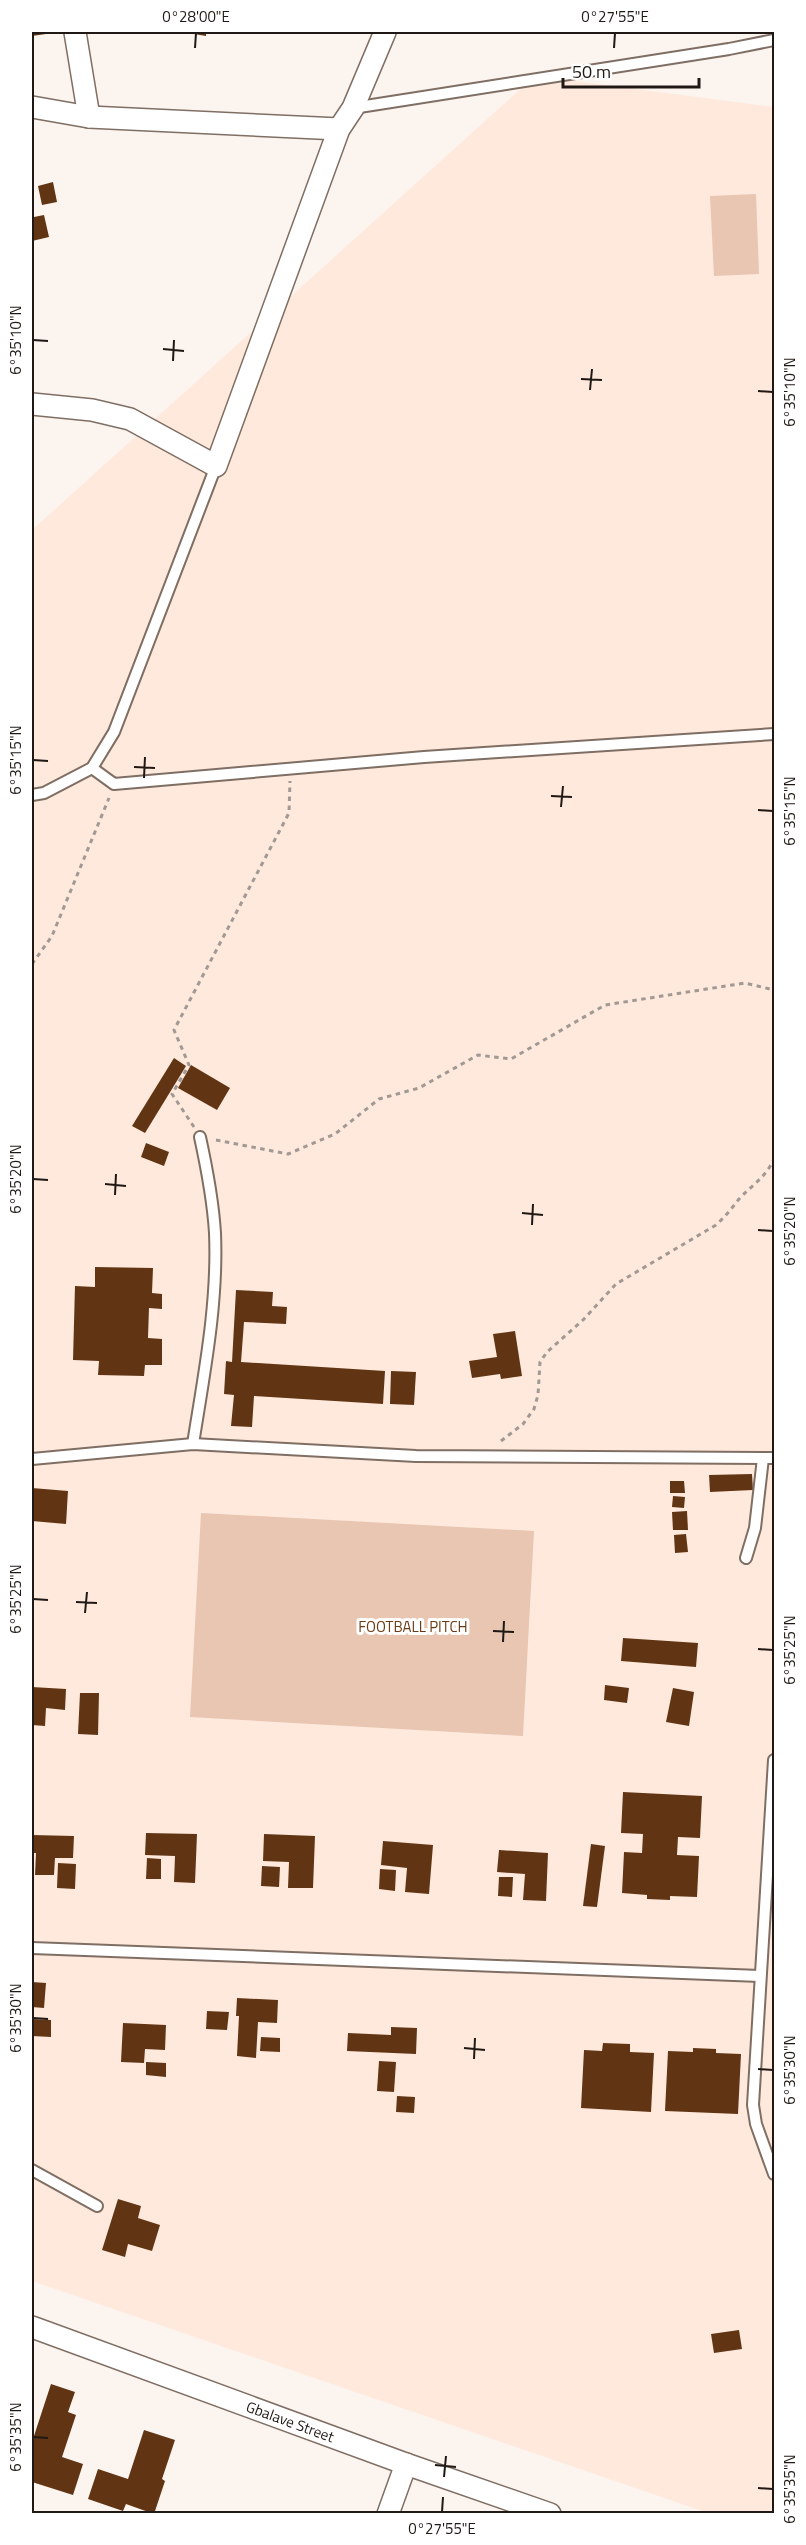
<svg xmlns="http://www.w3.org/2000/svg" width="806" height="2545" font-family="'Titillium Web',sans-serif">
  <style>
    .built { fill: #ffe9dc }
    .green { fill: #e8c6b1 }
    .building { fill: #613514 }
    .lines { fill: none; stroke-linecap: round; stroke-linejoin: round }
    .service-casing { stroke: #7f6e63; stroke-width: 14 }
    .minor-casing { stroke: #7f6e63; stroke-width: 24 }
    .path { stroke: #a09994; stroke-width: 3; stroke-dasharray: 4.5 4.5; stroke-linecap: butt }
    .service { stroke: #fff; stroke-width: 10 }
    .minor { stroke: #fff; stroke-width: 21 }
    .ticks { fill: none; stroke: #1f1814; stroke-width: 2 }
    .labels { text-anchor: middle; stroke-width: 6; stroke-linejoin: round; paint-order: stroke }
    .park-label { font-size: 15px; fill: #6b3a13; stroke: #fff }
    .street-label { font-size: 15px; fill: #1f1814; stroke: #fff }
    .neatline { fill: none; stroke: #1f1814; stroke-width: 2 }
    .ticks-label { font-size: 15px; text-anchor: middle; fill: #1f1814 }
  </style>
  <rect width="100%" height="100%" fill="#fcf4ef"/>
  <!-- built -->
  <path class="built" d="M535,76L774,107V2513H708L32,2281V530Z"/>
  <!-- green -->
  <g class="green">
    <path d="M756,194L759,274L714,276L710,196Z"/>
    <path d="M201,1513L534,1531L523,1736L190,1717Z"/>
  </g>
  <!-- building -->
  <g class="building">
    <path d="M32,32H46V34L32,36Z"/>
    <path d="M194,32H206V36L194,34Z"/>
    <path d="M53,182L57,202L42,205L38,186Z"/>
    <path d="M32,212L34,217L44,215L49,237L32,241Z"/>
    <path d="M174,1058L186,1066L145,1133L132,1126Z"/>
    <path d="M191,1065L230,1088L217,1110L178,1088Z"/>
    <path d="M146,1143L169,1152L164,1166L141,1157Z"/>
    <path d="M95,1267L153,1268L152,1293L162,1294V1309L149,1308L148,1338L162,1339V1365H145L144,1376L98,1375L99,1361L73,1360L75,1286L95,1287Z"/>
    <path d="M236,1290L273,1292L272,1306L287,1307L286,1324L244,1322L241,1362L385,1371L383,1404L254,1396L252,1427L231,1426L234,1395L224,1394L226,1361L232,1362Z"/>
    <path d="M515,1331L522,1376L501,1379L500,1374L472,1378L469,1361L497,1357L493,1334Z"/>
    <path d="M391,1371L416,1372L414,1405L390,1404Z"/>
    <path d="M752,1474L753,1490L710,1492L709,1475Z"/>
    <path d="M670,1481H684L685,1493H670Z"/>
    <path d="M32,1488L68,1491L66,1524L32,1521Z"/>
    <path d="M673,1496L685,1497L684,1508L672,1507Z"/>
    <path d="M687,1511L688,1530H673L672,1512Z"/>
    <path d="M686,1534L688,1552L675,1553L674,1535Z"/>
    <path d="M623,1638L698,1643L696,1667L621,1661Z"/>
    <path d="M605,1685L629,1688L627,1703L604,1700Z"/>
    <path d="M32,1687L66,1689L65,1710L46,1708L45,1726L32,1725Z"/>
    <path d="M673,1688L694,1692L689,1726L666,1722Z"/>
    <path d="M80,1693H99L98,1735L78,1734Z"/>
    <path d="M623,1792L702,1796L700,1838L678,1837L677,1855L699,1856L697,1897L670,1896V1900L647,1899V1895L622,1893L624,1852L642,1853L643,1834L621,1833Z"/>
    <path d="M146,1833L197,1834L195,1883L174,1882L175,1856L145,1855Z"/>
    <path d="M264,1834L315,1836L313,1888H288L289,1862L263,1861Z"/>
    <path d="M32,1835L74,1836L73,1858H55L54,1875H35L36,1853H32Z"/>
    <path d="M383,1841L433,1845L429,1894L405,1892L407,1868L381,1865Z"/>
    <path d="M591,1844L605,1846L597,1907L583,1906Z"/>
    <path d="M499,1850L548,1853L546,1901L523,1900L525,1874L497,1872Z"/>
    <path d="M147,1858L161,1859V1879H146Z"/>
    <path d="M58,1863L76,1864L75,1889L57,1888Z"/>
    <path d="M262,1866L280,1867L279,1887L261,1886Z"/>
    <path d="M380,1869L396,1870L395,1891L379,1889Z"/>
    <path d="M499,1877H513L512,1897L498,1896Z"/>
    <path d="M32,1982L46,1983L44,2008L32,2007Z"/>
    <path d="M237,1998L278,2000L277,2023L258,2022L256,2058L237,2056L239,2016H236Z"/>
    <path d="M207,2011L229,2012L227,2030L206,2029Z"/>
    <path d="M32,2019L51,2020V2037L32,2036Z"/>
    <path d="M123,2023L166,2025L165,2050L145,2049L144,2063L121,2062Z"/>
    <path d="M391,2027L417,2028L416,2054L347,2051L348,2033L391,2035Z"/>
    <path d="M261,2037L280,2038V2052L260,2051Z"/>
    <path d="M603,2043L630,2044V2052L654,2053L651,2112L581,2108L584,2050L602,2051Z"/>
    <path d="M693,2048L716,2049V2053L741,2054L738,2114L665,2111L668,2051L693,2052Z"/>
    <path d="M379,2061L396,2062L394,2092L377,2091Z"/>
    <path d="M146,2062L166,2063V2077L146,2075Z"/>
    <path d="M397,2096L415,2097L414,2113L396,2112Z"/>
    <path d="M118,2199L141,2206L138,2218L160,2225L152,2251L128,2244L125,2257L102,2250Z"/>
    <path d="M739,2330L742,2349L714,2353L711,2334Z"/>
    <path d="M51,2384L75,2392L68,2412L76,2415L62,2457L83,2464L73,2495L32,2482V2442Z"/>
    <path d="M144,2430L175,2440L162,2479L165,2481L154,2514L126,2504L123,2511L88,2499L98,2469L128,2479Z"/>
  </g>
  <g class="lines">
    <!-- service casing -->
    <g class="service-casing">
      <g id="service">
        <path d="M353,108L729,49L774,40"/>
        <path d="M92,768L114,784L424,757L774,734"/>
        <path d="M32,795L44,793L92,768L114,732L216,466"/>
        <path d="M193,1444C204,1374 218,1304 215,1233C213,1200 207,1169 200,1137"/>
        <path d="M32,1459L193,1444L416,1456L774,1458"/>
        <path d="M746,1558L755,1528L763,1458"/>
        <path d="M774,1760L753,2105L756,2124L774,2174"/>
        <path d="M32,1948L760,1976"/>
        <path d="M32,2170L97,2206"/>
      </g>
    </g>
    <!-- minor casing -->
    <g class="minor-casing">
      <g id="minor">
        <path d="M75,32L89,117"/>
        <path d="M32,107L89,117L339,129"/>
        <path d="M32,404L92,410L130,419L216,466L339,129L353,108L385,32"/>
        <path d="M32,2327L406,2464L550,2514"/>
        <path d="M388,2514L406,2464"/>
      </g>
    </g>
    <!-- path -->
    <g class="path">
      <path d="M32,964L52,936L109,798"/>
      <path d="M194,1127L172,1094L189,1065L174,1030L289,813L290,781"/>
      <path d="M216,1140L288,1154L335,1134L379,1099L419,1088L478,1055L511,1059L605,1005L745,983L774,990"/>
      <path d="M501,1441L523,1424L534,1409L538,1395L540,1362L547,1352L583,1320L616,1284L716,1225C725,1217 732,1208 739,1199C752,1185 766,1177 774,1159"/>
    </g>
    <!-- service -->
    <use href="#service" class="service"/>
    <!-- minor -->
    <use href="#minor" class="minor"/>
  </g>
  <!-- ticks -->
  <path class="ticks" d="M195,48L196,33M614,48L615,33M33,340L48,341M163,349L184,351M173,361L174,340M581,379L602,380M590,390L592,369M758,391L773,392M33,760L48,761M134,767L155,768M144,778L145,757M551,796L572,797M561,807L563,786M758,810L773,811M33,1179L48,1180M105,1184L126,1186M115,1195L116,1174M522,1213L543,1215M532,1225L533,1204M758,1230L773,1231M33,1599L48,1600M76,1602L97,1603M85,1613L87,1592M493,1631L514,1632M503,1642L504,1621M758,1649L773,1650M33,2018L48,2019M464,2048L485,2050M474,2059L475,2038M758,2069L773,2070M33,2437L48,2438M435,2465L456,2467M444,2477L446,2456M758,2488L773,2489M442,2512L443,2497"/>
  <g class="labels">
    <!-- park labels -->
    <g class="park-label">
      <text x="413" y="1632">FOOTBALL PITCH</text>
    </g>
    <!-- street labels -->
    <g class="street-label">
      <text transform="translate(290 2422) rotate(20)" y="5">Gbalave Street</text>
    </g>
  </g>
  <!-- border -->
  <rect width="806" height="2545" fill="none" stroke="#ffffff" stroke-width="66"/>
  <!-- scale -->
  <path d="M563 78v9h136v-9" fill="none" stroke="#1f1814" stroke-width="3"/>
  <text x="572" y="78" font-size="18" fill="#1f1814" stroke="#ffffff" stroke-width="4.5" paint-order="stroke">50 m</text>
  <rect x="33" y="33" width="740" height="2479" class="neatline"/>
  <g class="ticks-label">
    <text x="196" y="22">0°28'00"E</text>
    <text x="615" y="22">0°27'55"E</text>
    <text transform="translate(16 340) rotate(-90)" y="5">6°35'10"N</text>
    <text transform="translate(790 392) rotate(-90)" y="5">6°35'10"N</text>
    <text transform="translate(16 760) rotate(-90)" y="5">6°35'15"N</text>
    <text transform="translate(790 811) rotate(-90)" y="5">6°35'15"N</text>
    <text transform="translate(16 1179) rotate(-90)" y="5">6°35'20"N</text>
    <text transform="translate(790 1231) rotate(-90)" y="5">6°35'20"N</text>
    <text transform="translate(16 1599) rotate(-90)" y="5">6°35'25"N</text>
    <text transform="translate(790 1650) rotate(-90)" y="5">6°35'25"N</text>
    <text transform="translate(16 2018) rotate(-90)" y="5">6°35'30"N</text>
    <text transform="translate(790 2070) rotate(-90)" y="5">6°35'30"N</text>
    <text transform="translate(16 2437) rotate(-90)" y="5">6°35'35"N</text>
    <text transform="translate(790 2489) rotate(-90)" y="5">6°35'35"N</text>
    <text x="442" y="2534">0°27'55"E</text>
  </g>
</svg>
